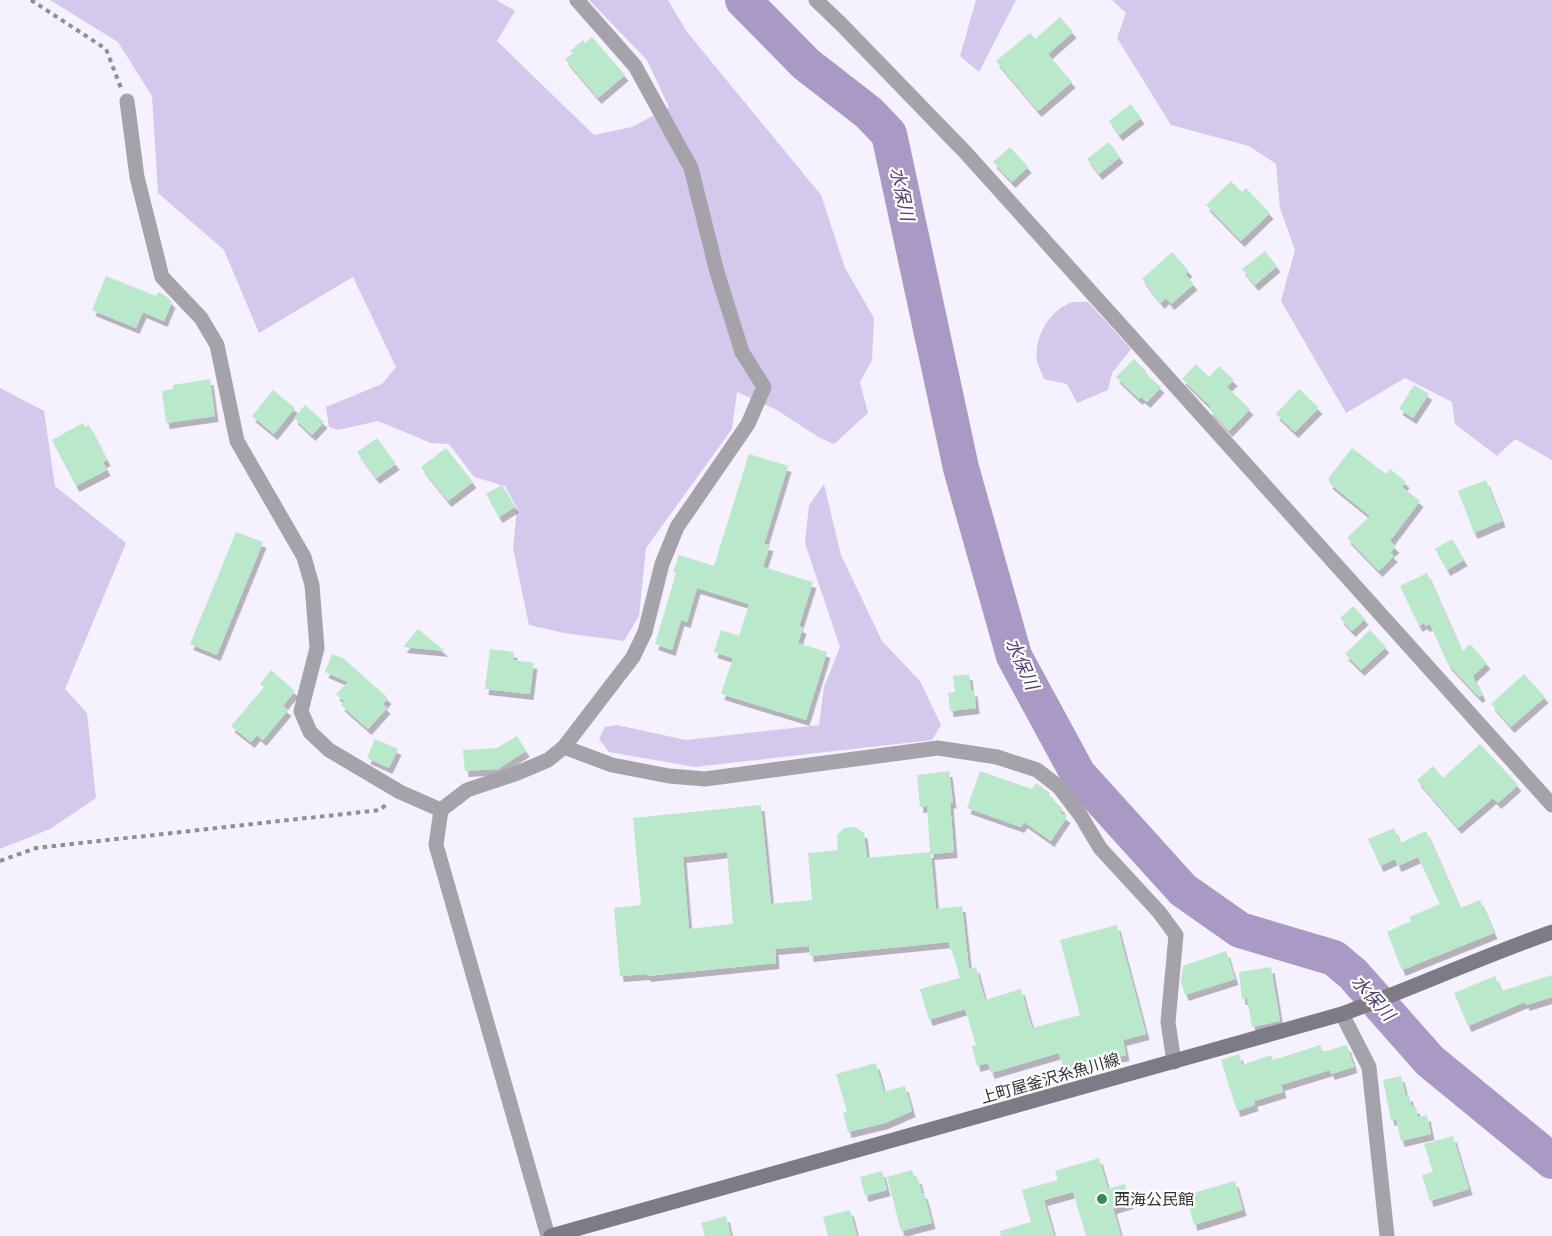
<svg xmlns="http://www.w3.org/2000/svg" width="1552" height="1236" font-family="Commissioner,'Noto Sans JP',sans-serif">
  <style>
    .green { fill: #d4c8ed }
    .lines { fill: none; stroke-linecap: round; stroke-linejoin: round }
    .river { stroke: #a89ac5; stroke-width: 36 }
    .building { fill: #bae8ca; fill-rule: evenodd; filter: url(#shadow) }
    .path { stroke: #918e98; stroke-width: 4; stroke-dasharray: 4.5 4.5; stroke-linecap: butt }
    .minor { stroke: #a5a2aa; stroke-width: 15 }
    .tertiary { stroke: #a5a2aa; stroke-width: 15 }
    .secondary { stroke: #7f7b86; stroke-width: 15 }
    .poi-dot { fill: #35895c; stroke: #fff; stroke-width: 2 }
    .labels { text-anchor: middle; stroke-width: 4.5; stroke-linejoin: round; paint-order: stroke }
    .street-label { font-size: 16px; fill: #302e34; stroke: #fff }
    .poi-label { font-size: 16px; fill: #302e34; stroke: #fff; text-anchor: start }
    .water-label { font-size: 18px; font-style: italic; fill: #523d74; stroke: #fff }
  </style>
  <defs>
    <filter id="shadow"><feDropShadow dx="3.5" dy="6" stdDeviation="0" flood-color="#0004"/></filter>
  </defs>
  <rect width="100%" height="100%" fill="#f5f1ff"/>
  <!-- green -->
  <g class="green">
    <path d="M50,0H496L515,11L497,41L594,135L632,127L669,107L647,60L589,0H668L687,32L821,195L845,268L874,318L872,360L860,382L868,413L834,444L820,438L775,409L737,392L732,429L646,548L639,616L624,641L564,633L529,625L513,548L517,508L505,486L474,477L449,444L431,443L378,421L338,430L329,427L326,407L382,384L396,367L353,277L259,333L224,250L158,193L152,96L118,42Z"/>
    <path d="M976,0H1016L979,72L960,56Z"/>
    <path d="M1112,0H1552V460L1515,439L1497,456L1455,424L1452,402L1405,378L1346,413L1281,301L1295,250L1280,208L1276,164L1249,146L1171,125L1117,38L1126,13Z"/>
    <path d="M1073,302H1088L1131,349L1112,373L1108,390L1077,403L1067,384L1044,379C1042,373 1038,367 1037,360C1034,337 1050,309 1073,302Z"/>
    <path d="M0,388L44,411L55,486L126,543L65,689L87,713L96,798L50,829L0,849Z"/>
    <path d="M824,484L841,555L882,641L920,681L941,725L932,740L695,767L609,752L599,739L605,727L617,725L686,740L819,725L824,687L840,647L805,543L809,505Z"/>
  </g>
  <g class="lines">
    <!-- river -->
    <path class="river" d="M743,0L806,64L869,113L889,134L961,468L1014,656L1078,774L1183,890L1240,930L1334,958L1353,974L1430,1061L1552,1161"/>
  </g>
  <!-- building -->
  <g class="building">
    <path d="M1060,17L1073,32L1048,54L1072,82L1038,111L996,61L1030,33L1035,39Z"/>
    <path d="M592,37L625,75L598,98L565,59L573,53L570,51L583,40L585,43Z"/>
    <path d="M1131,104L1141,118L1119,135L1109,121Z"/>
    <path d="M1109,142L1120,157L1099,174L1087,159Z"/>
    <path d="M1010,147L1028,167L1012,182L993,162Z"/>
    <path d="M1231,181L1242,192L1246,188L1270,213L1241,241L1206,205Z"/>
    <path d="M1265,251L1277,266L1255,285L1242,269Z"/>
    <path d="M1172,252L1189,271L1185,274L1194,284L1171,304L1166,298L1161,303L1142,279Z"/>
    <path d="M106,276L156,296L158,292L166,296L172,302L164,321L143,312L136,328L92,310Z"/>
    <path d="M1134,359L1146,371L1145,373L1161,387L1147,402L1141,397L1139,399L1116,377Z"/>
    <path d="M1196,364L1209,377L1219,366L1234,380L1227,387L1250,409L1229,431L1209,409L1211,407L1182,379Z"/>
    <path d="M210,379L215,416L166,423L162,391L173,389V385Z"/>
    <path d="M1414,385L1429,394L1413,418L1399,409Z"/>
    <path d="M1299,389L1319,408L1295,432L1276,414Z"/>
    <path d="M273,390L295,408L274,434L252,416Z"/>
    <path d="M305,405L324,422L312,435L294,418Z"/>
    <path d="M83,423L85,427L89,425L107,460L103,462L107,470L76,486L52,440Z"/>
    <path d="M377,438L396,464L376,478L357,452Z"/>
    <path d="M446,448L473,482L448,501L421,467Z"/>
    <path d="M1352,448L1386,474L1390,469L1406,482L1402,487L1420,501L1390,541L1396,547L1390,552L1394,556L1379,571L1347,538L1370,516L1329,483L1330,481L1328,479Z"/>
    <path d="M749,454L788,466L764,544L770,545L763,567L813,582L799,626L803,628L798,643L827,652L806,720L721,694L733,658L714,652L721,630L739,636L749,604L697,588L687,622L681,620L672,650L655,644L676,573L673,572L679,555L714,566Z"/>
    <path d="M1486,480L1502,521L1474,533L1458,491Z"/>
    <path d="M502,485L515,507L499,517L486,494Z"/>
    <path d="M236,532L263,542L217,655L190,644Z"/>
    <path d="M1452,539L1464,560L1447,570L1435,549Z"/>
    <path d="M1427,573L1462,652L1470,644L1487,663L1473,676L1482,695L1479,697L1448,664L1430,624L1426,626L1424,623L1419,626L1400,586Z"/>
    <path d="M1353,606L1365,619L1352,631L1340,618Z"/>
    <path d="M418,629L445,651L403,647Z"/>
    <path d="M1370,630L1386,647L1361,670L1345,654Z"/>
    <path d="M490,649L514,652L513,660L534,663L530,694L485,689Z"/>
    <path d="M332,654L343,658L388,698L383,704L387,708L368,729L341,705L344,701L336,694L348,682L325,672Z"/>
    <path d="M271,670L295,691L283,706L288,710L263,740L257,735L251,742L231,726L264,687L260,684Z"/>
    <path d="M969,674L971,691L974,690L976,708L950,711L948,693L955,692L953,676Z"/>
    <path d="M1524,674L1545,697L1511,727L1491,704Z"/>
    <path d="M517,736L526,751L498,769L465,771L463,750L497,748Z"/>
    <path d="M375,739L398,749L389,768L367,758Z"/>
    <path d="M1480,744L1518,785L1498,803L1493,798L1458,828L1417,780L1433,766L1443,778Z"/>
    <path d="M949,771L953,803L950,802L954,852L931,854L936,909L962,906L969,969L976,967L985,1000L1021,989L1032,1028L1080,1015L1060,940L1117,925L1146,1034L1123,1040L1126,1055L1064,1071L1059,1053L991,1073L988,1063L977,1066L972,1046L976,1045L965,1009L929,1020L920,989L960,978L952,950H950L949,942L810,956L809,946L775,949L776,963L647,976V974L620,976L614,908L641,905L633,818L761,805L771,904L812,900L808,853L838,850L837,835L844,828L855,827L864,833L867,858L930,852L927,806L920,807L917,775ZM727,852L733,924L689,929L683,857Z"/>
    <path d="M980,771L1032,789L1036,783L1050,793L1049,796L1062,808L1060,812L1067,817L1051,841L1024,822L1021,827L967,808Z"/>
    <path d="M1394,828L1400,843L1426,831L1460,908L1480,900L1494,933L1402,970L1387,932L1411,921L1409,917L1440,904L1418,857L1398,866L1395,859L1380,866L1368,839Z"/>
    <path d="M1226,951L1235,979L1185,995L1181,982L1183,966Z"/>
    <path d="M1271,967L1280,1021L1252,1027L1247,998L1242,999L1239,972Z"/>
    <path d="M1552,975V997L1526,1005L1525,1002L1468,1026L1454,993L1495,976L1501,991Z"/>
    <path d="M1320,1045L1323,1052L1347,1045L1354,1067L1331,1074L1330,1070L1281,1085L1283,1092L1254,1101L1255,1105L1237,1111L1221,1060L1239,1054L1242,1065L1271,1055L1273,1060Z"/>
    <path d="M876,1063L884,1092L905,1086L912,1111L885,1123L848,1132L843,1113L847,1112L836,1074Z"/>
    <path d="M1401,1076L1406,1096L1409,1095L1412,1108L1416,1107L1418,1117L1427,1115L1431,1134L1401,1141L1396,1119L1391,1120L1383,1080Z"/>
    <path d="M1453,1136L1469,1189L1430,1201L1422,1175L1433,1172L1424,1144Z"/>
    <path d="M1099,1158L1108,1189L1125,1184L1130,1203L1113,1208L1121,1236H1086L1073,1192L1044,1200L1054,1236H1001L1000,1231L1031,1222L1022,1190L1058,1180L1055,1171Z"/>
    <path d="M912,1170L915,1178H918L922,1193H924L932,1223L901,1231L887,1177Z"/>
    <path d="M882,1171L887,1190L865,1196L860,1177Z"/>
    <path d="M1235,1181L1243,1210L1194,1225L1186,1195Z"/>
    <path d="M850,1210L857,1236H828L823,1217Z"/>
    <path d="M726,1216L731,1236H705L701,1223Z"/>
  </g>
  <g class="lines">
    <!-- path -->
    <g class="path">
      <path d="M31,0L106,49L121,88"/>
      <path d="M0,861L36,848L380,810L388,803"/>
    </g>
    <!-- minor -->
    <g class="minor">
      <path d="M577,0L635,66L691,168L717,272L742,352L764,387L748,424L677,527L662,564L645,632L633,657L564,747L612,765L669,776L705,779L938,748L997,757L1037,770L1059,787L1081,816L1100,848L1159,912L1176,935L1168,1022L1174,1062"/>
      <path d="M816,0L841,24L966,153L1552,805"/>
      <path d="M127,101L137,177L162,277L201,318L217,345L237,441L304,557L312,585L317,648L301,711L310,732L329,750L400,792L441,810"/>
      <path d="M1342,1014L1369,1067L1387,1236"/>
    </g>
    <!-- tertiary -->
    <path class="tertiary" d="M548,1236L436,845L441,810L467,790L515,774L548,760L564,747"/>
    <!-- secondary -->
    <path class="secondary" d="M551,1236L1342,1014C1413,988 1481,957 1552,932"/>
  </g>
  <!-- markers -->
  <circle class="poi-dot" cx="1102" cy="1199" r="6"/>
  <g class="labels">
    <!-- street labels -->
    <g class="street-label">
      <text transform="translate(1050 1078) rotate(-16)" y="6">上町屋釜沢糸魚川線</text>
    </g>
    <!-- poi labels -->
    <g class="poi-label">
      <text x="1114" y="1205">西海公民館</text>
    </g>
    <!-- water labels -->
    <g class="water-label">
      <text transform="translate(902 194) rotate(78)" y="6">水保川</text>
      <text transform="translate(1022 664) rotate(66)" y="6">水保川</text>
      <text transform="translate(1373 998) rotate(48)" y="6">水保川</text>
    </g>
  </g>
</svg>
